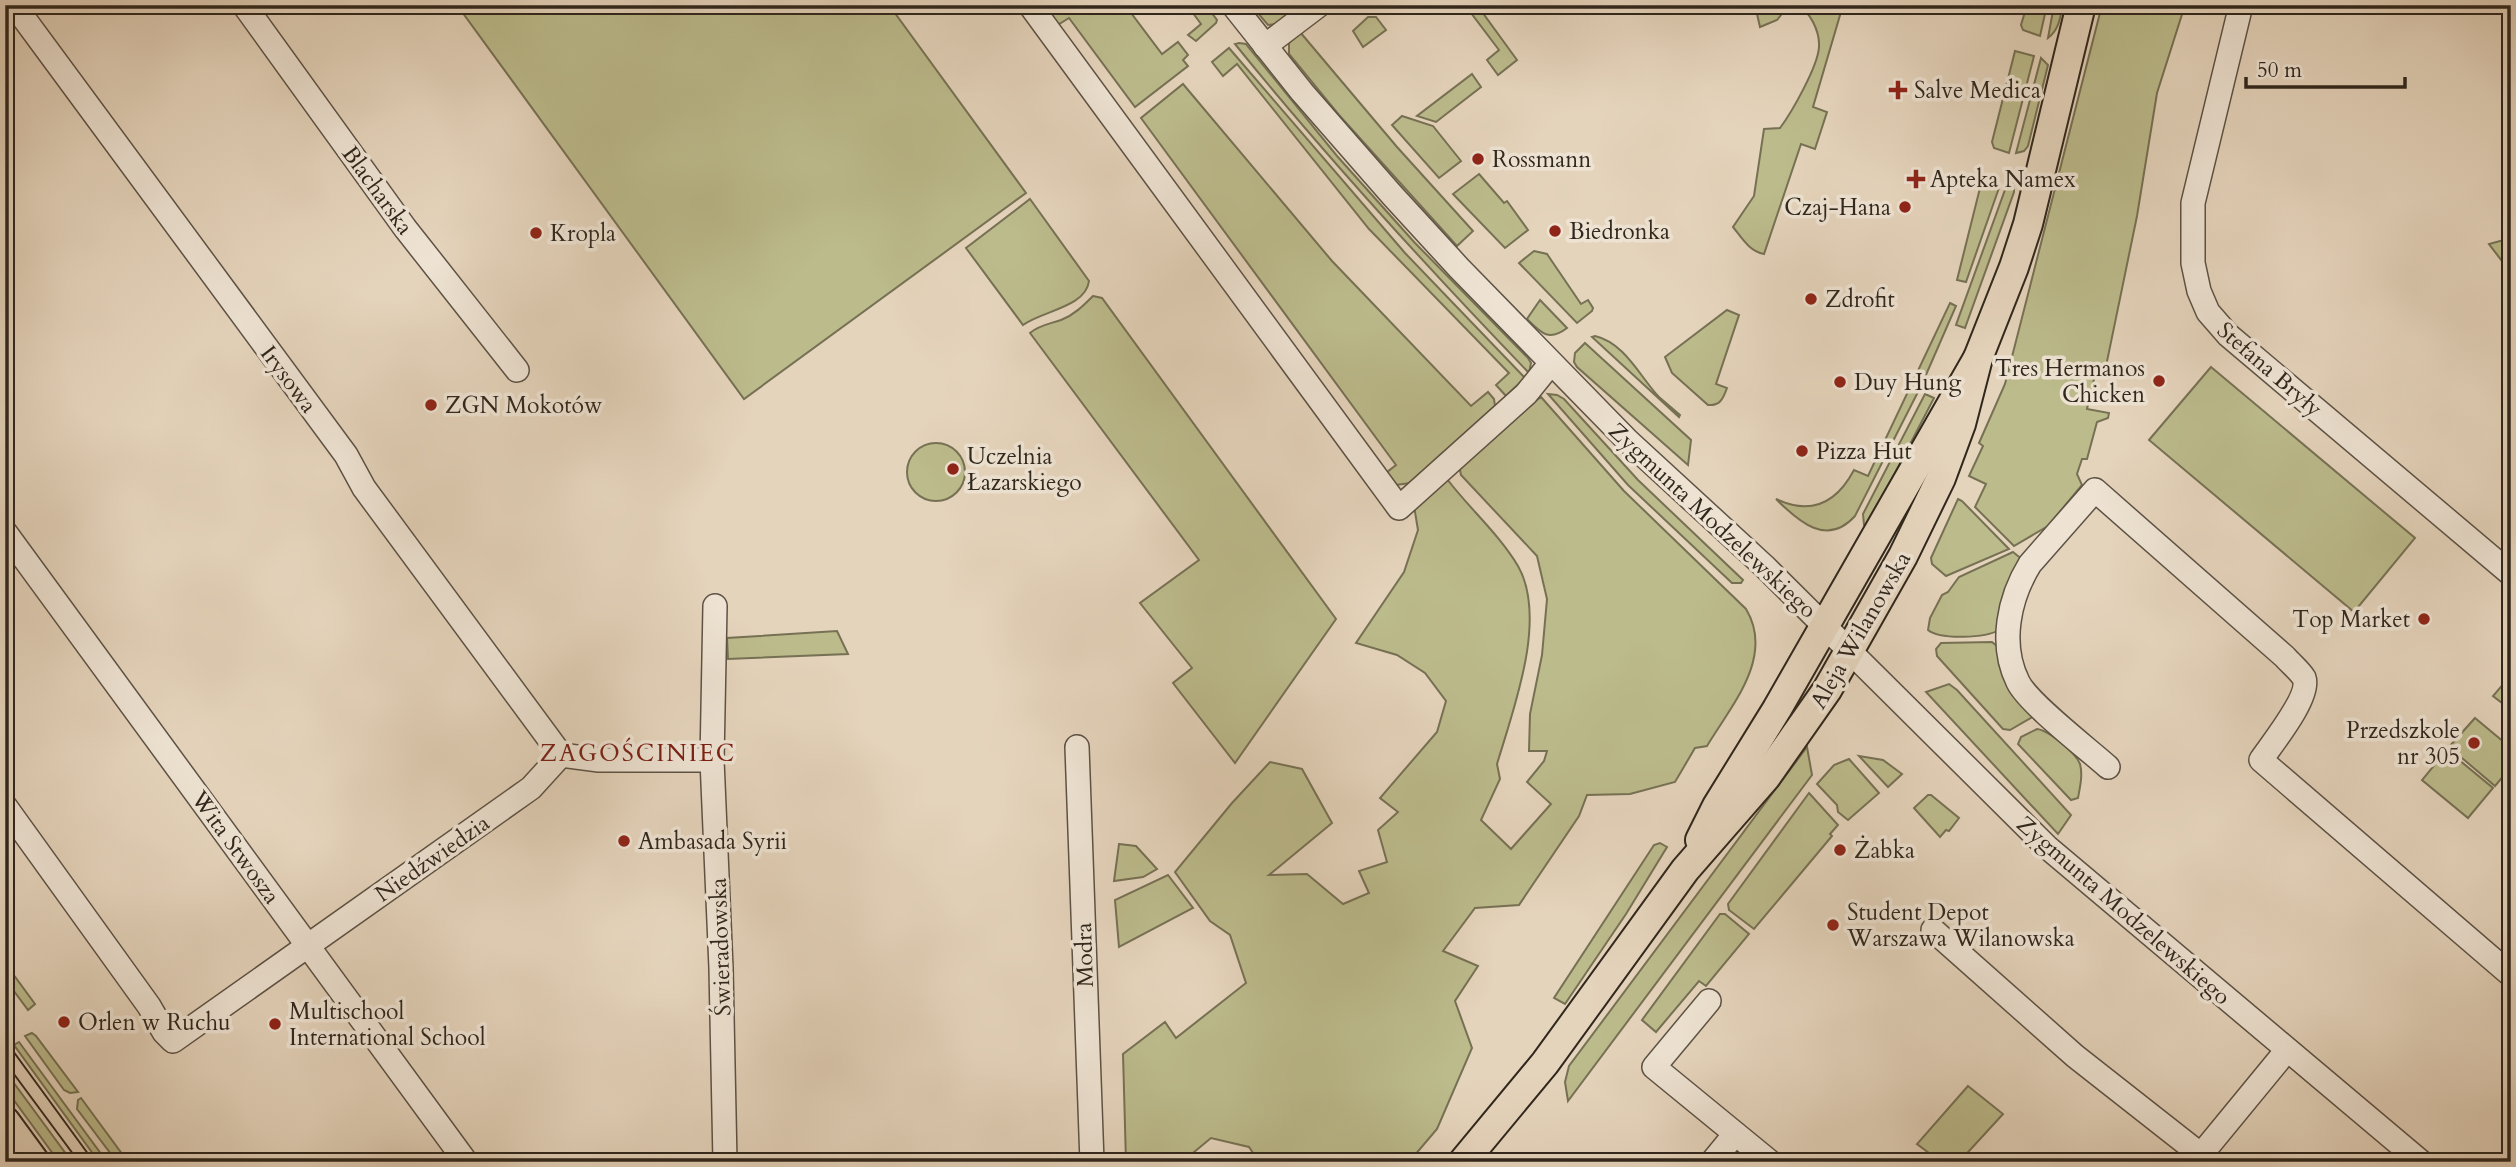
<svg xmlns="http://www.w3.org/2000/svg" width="2516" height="1167" font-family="Cardo,serif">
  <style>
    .green { fill: #bcbb8c; stroke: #767154; stroke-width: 2 }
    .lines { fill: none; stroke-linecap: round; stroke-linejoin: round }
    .minor-casing { stroke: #5d5245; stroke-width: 26 }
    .major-casing { stroke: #30271d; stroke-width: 32 }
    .minor { stroke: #eee3d3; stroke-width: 23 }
    .major { stroke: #e5d4bc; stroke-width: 28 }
    .tram { stroke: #30271d; stroke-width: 2 }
    .poi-dot { fill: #8f2418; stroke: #eee3d3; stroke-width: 2.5 }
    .labels { text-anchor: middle; stroke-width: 7; stroke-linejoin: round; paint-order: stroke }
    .poi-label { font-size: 23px; fill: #30271d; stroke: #eee3d3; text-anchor: start }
    .street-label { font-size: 23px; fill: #30271d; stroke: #eee3d3 }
    .neighbourhood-label { font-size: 24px; letter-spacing: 2px; fill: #7a1f14; stroke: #eee3d3 }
  </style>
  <rect width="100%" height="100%" fill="#e5d4bc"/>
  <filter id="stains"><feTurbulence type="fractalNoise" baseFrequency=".00286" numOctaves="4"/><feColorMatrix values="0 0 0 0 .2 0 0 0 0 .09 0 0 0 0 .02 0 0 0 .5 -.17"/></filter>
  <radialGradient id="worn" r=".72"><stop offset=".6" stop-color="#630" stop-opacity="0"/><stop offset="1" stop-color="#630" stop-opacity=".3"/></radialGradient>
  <!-- green -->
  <g class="green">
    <path d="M457,5H889L1026,193L744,399Z"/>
    <path d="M1056,5H1125L1162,54L1178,42L1188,55L1183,60L1188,66L1135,107L1069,18L1056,26L1045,13Z"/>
    <path d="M1187,5L1217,7L1211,12L1217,20L1216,23L1196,41L1188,35L1201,24Z"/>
    <path d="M1251,5H1279L1287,16L1276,24L1268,25Z"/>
    <path d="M1465,5H1477L1517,60L1498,75L1487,60L1499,50Z"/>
    <path d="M1755,5H1789L1777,20L1760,27Z"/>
    <path d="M1796,5H1843L1813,107L1827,112L1815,149L1801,144L1764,254C1749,251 1742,238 1733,227L1754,196L1764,129L1780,128C1792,112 1818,66 1819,47C1820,32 1810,10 1796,5Z"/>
    <path d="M2027,5H2047L2040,36L2023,30L2021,25Z"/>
    <path d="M2054,5H2063C2060,18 2059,30 2048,38Z"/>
    <path d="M2102,5H2185L2157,93L2137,216L2104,376L2095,375L2087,409L2109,413L2108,418L2097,422L2087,459H2082L2077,474L2082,485L2048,526L2014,546L1975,507L1986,484L1969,476L1983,446L1979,443L2005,384Z"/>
    <path d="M1368,17H1376L1386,30L1363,47L1353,31Z"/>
    <path d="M1300,32L1397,147L1473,231L1457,246L1339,115L1289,54V43Z"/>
    <path d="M1239,43L1246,44L1337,156L1415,243L1528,358L1531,363L1529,373C1427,267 1328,159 1235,44Z"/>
    <path d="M1229,48L1405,253L1525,378L1506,396L1496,385L1509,373L1369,229L1237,64L1223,76L1212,62Z"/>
    <path d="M2015,51L2034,56L2009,153L1994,148L1992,142Z"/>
    <path d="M2041,58L2048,65L2028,146L2024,151L2016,153Z"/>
    <path d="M1472,74L1481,87L1436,122L1417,116Z"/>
    <path d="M1183,84L1332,261L1471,406L1488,392L1494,399L1495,406L1410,483L1396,485L1382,476L1396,465L1141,118Z"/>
    <path d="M1402,116L1433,126L1461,161L1439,178L1392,125Z"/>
    <path d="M1479,174L1504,203L1507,201L1528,230L1505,248L1453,194Z"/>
    <path d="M2010,176L2014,182V192L1965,328L1956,325Z"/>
    <path d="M1982,180L2000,185L1966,282L1957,280Z"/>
    <path d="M1030,199L1089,281C1086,307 1042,311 1023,325L966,248Z"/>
    <path d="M2511,238V273L2489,244Z"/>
    <path d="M1534,251L1547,254L1581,304L1588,300L1593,308L1592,311L1577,323L1519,263Z"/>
    <path d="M1093,296L1102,298L1336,619L1235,763L1173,683L1192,668L1140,603L1199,560L1030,333C1039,325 1050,324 1061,320C1074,315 1083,306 1093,296Z"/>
    <path d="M1540,300L1567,328C1549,342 1541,333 1527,319Z"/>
    <path d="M1950,303L1956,306L1922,384L1855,516C1827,547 1799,522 1776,499C1812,516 1837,502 1854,470L1868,476Z"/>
    <path d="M1727,310L1739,315L1716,384L1727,388C1723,399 1720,406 1708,405L1672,373L1665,357Z"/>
    <path d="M1595,336C1625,343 1640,377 1659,397C1666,403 1673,409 1680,415L1679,417L1592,337Z"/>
    <path d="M1585,343L1691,440L1688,465L1577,367L1574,362L1575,353Z"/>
    <path d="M2211,367L2415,538L2354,612L2149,440Z"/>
    <path d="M1548,394L1557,395L1564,399L1638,480L1743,580L1741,583H1732L1628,485Z"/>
    <path d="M1925,394L1934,398L1867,527L1864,525L1863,514Z"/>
    <path d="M1541,397L1624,491L1746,609C1775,657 1731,706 1707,746L1695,748L1675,782L1630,794L1587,795L1579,816L1519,905L1475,908L1443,951L1478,966L1455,1001L1472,1048L1437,1129L1409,1162H1259L1249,1147L1211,1138L1182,1162H1126L1123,1054L1165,1022L1176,1038L1246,983L1230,935L1210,921L1175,872L1232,803L1270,762L1302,769L1332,823L1269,875L1307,874L1343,904L1369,893L1359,871L1387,862L1378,830L1398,812L1380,798L1437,732L1446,701L1425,673L1397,655L1356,643L1404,572L1418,530L1414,506L1447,479C1469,508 1499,534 1518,566C1548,619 1513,710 1497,764L1500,779L1481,820L1511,849L1551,804L1527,782L1544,761L1547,751H1529L1530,714L1542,655L1547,599L1537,556L1461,475L1460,470L1462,464L1513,417Z"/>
    <circle cx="936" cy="472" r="29"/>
    <path d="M1958,499L1962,501L2009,549L1946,576L1932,564L1931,558Z"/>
    <path d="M2013,552L2023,560L1999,630C1986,638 1940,640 1928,630L1930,618L1942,595L1948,592L1959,577Z"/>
    <path d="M837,631L848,654L728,659L727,638Z"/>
    <path d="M1992,642L1998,647L2034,716L2010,730L2003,729L1937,656L1936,649L1941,643Z"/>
    <path d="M2511,675V710L2493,696Z"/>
    <path d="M1949,684L1957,690L2071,815L2058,834L1926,692Z"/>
    <path d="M2475,718L2511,748V767L2495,786L2449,747Z"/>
    <path d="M2037,729C2048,730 2076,753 2080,764C2083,775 2080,787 2078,798L2071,800L2018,744L2021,737Z"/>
    <path d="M1807,747L1812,775L1568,1101L1565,1082L1569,1066Z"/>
    <path d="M2447,750L2493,788L2468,818L2422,780Z"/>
    <path d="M1859,756L1883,760L1902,774L1888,787Z"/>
    <path d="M1849,759L1879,793L1848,820L1838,812L1837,805L1817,784L1834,765Z"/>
    <path d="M1809,793L1838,825L1830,834L1832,836L1754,929L1729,910L1728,904Z"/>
    <path d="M1928,795H1931L1959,818L1949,831L1946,830L1940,837L1914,808Z"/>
    <path d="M1660,843L1667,847L1626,914L1565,1004L1554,998L1654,845Z"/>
    <path d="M1119,844L1136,846L1157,869L1143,877L1114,881Z"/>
    <path d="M1168,875L1193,908L1119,947L1115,900Z"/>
    <path d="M1720,914H1725L1749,934L1706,986L1699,981L1656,1032L1642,1020Z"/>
    <path d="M5,963L35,1004L28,1010L5,979Z"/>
    <path d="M32,1033L36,1036L78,1092L70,1093L64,1090L25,1036Z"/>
    <path d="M19,1042L107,1162H99L14,1045Z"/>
    <path d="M5,1071L72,1162H59L5,1088Z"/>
    <path d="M1968,1086L2003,1114L1959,1162H1941L1917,1144Z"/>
    <path d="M81,1098L128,1162H117L77,1109L78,1100Z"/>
  </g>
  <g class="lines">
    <!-- minor casing -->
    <g class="minor-casing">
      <g id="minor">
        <path d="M14,5L346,455L364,488L561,755"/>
        <path d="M244,5L405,228L517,370"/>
        <path d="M1030,5L1399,508L1526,394L1551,363"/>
        <path d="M1233,5L1302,92L1392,195L1459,268L1628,441L1764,566L2047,847L2421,1162"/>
        <path d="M2241,5L2193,203V263L2199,291L2208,312L2228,335L2511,574"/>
        <path d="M1265,46L1319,5"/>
        <path d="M5,532L466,1162"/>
        <path d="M715,606L712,760L721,968L725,1162"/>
        <path d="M1077,747L1092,1162"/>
        <path d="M561,755L599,760H712"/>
        <path d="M2108,767C2088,749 2028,703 2018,682C1999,644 2009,598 2030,564L2095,490L2285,657C2291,664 2300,671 2304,678C2311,696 2271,745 2261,760L2511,975"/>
        <path d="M5,806L149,1006L164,1032L173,1041L531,788L561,755"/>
        <path d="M1933,930L2075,1056L2201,1155"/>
        <path d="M1709,1001L1654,1067L1770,1162"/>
        <path d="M1712,1162L1735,1134"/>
        <path d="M2195,1162L2287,1050"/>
      </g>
    </g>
    <!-- major casing -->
    <g class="major-casing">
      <g id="major">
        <path d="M1700,840L1717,806L1777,709L1978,358L2014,267L2028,224L2081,5"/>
        <path d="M5,1121L35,1162"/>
        <path d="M1463,1162L1545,1063L1685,870L1766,777L1827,690L1903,556L1941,478L1961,424L1978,358"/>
      </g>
    </g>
    <!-- minor -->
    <use href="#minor" class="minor"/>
    <!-- major -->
    <use href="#major" class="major"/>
    <!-- tram -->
    <g class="tram">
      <path d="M5,1040L94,1162"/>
      <path d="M5,1062L79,1162"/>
    </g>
  </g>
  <!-- markers -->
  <g class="poi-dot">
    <path d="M1894.5 79.5h7v7h7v7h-7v7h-7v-7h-7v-7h7z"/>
    <circle cx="1478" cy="159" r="7"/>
    <path d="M1912.5 168.5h7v7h7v7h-7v7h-7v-7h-7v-7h7z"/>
    <circle cx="1905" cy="207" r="7"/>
    <circle cx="1555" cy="231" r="7"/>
    <circle cx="536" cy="233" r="7"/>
    <circle cx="1811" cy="299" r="7"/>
    <circle cx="2159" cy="381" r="7"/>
    <circle cx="1840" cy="382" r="7"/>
    <circle cx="431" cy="405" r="7"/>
    <circle cx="1802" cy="451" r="7"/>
    <circle cx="953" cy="469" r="7"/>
    <circle cx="2424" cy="619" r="7"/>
    <circle cx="2474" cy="743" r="7"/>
    <circle cx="624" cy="841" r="7"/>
    <circle cx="1840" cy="850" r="7"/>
    <circle cx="1833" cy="925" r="7"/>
    <circle cx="64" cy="1022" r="7"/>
    <circle cx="275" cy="1024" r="7"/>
  </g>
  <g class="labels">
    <!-- poi labels -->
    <g class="poi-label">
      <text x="1914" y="98">Salve Medica</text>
      <text x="1492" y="167">Rossmann</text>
      <text x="1930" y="187">Apteka Namex</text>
      <text x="1891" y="215" text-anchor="end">Czaj-Hana</text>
      <text x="1569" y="239">Biedronka</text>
      <text x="550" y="241">Kropla</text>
      <text x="1825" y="307">Zdrofit</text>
      <text x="2145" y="376" text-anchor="end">Tres Hermanos<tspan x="2145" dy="26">Chicken</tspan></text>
      <text x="1854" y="390">Duy Hung</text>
      <text x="445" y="413">ZGN Mokotów</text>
      <text x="1816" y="459">Pizza Hut</text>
      <text x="967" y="464">Uczelnia<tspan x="967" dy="26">Łazarskiego</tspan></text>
      <text x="2410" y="627" text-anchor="end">Top Market</text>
      <text x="2460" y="738" text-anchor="end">Przedszkole<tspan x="2460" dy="26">nr 305</tspan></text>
      <text x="638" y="849">Ambasada Syrii</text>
      <text x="1854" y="858">Żabka</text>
      <text x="1847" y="920">Student Depot<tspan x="1847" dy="26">Warszawa Wilanowska</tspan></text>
      <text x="289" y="1019">Multischool<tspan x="289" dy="26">International School</tspan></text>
      <text x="78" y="1030">Orlen w Ruchu</text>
    </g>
    <!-- street labels -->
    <g class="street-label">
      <text transform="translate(378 190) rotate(54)" y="8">Blacharska</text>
      <text transform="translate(2270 369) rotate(41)" y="8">Stefana Bryły</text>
      <text transform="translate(289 379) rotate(53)" y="8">Irysowa</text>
      <text transform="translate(1713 520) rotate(43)" y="8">Zygmunta Modzelewskiego</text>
      <text transform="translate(1860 630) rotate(-60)" y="8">Aleja Wilanowska</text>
      <text transform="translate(236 847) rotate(54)" y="8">Wita Stwosza</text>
      <text transform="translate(432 858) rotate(-35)" y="8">Niedźwiedzia</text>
      <text transform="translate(2124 910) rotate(41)" y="8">Zygmunta Modzelewskiego</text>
      <text transform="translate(720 947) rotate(-92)" y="8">Świeradowska</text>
      <text transform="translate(1084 955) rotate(-92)" y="8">Modra</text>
    </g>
    <!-- neighbourhood labels -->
    <g class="neighbourhood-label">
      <text x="638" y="761">ZAGOŚCINIEC</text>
    </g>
  </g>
  <!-- margin -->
  <rect width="2516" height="1167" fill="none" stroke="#e5d4bc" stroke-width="28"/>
  <rect x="7" y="7" width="2502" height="1153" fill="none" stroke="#30271d" stroke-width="3.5"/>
  <rect x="14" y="14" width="2488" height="1139" fill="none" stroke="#30271d" stroke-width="2"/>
  <!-- scale -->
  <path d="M2246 77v10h159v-10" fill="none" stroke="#30271d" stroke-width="3.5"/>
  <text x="2257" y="77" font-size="21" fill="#30271d" stroke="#eee3d3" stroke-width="5" paint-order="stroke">50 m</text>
  <rect width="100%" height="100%" filter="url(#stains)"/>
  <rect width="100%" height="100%" fill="url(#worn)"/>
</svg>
